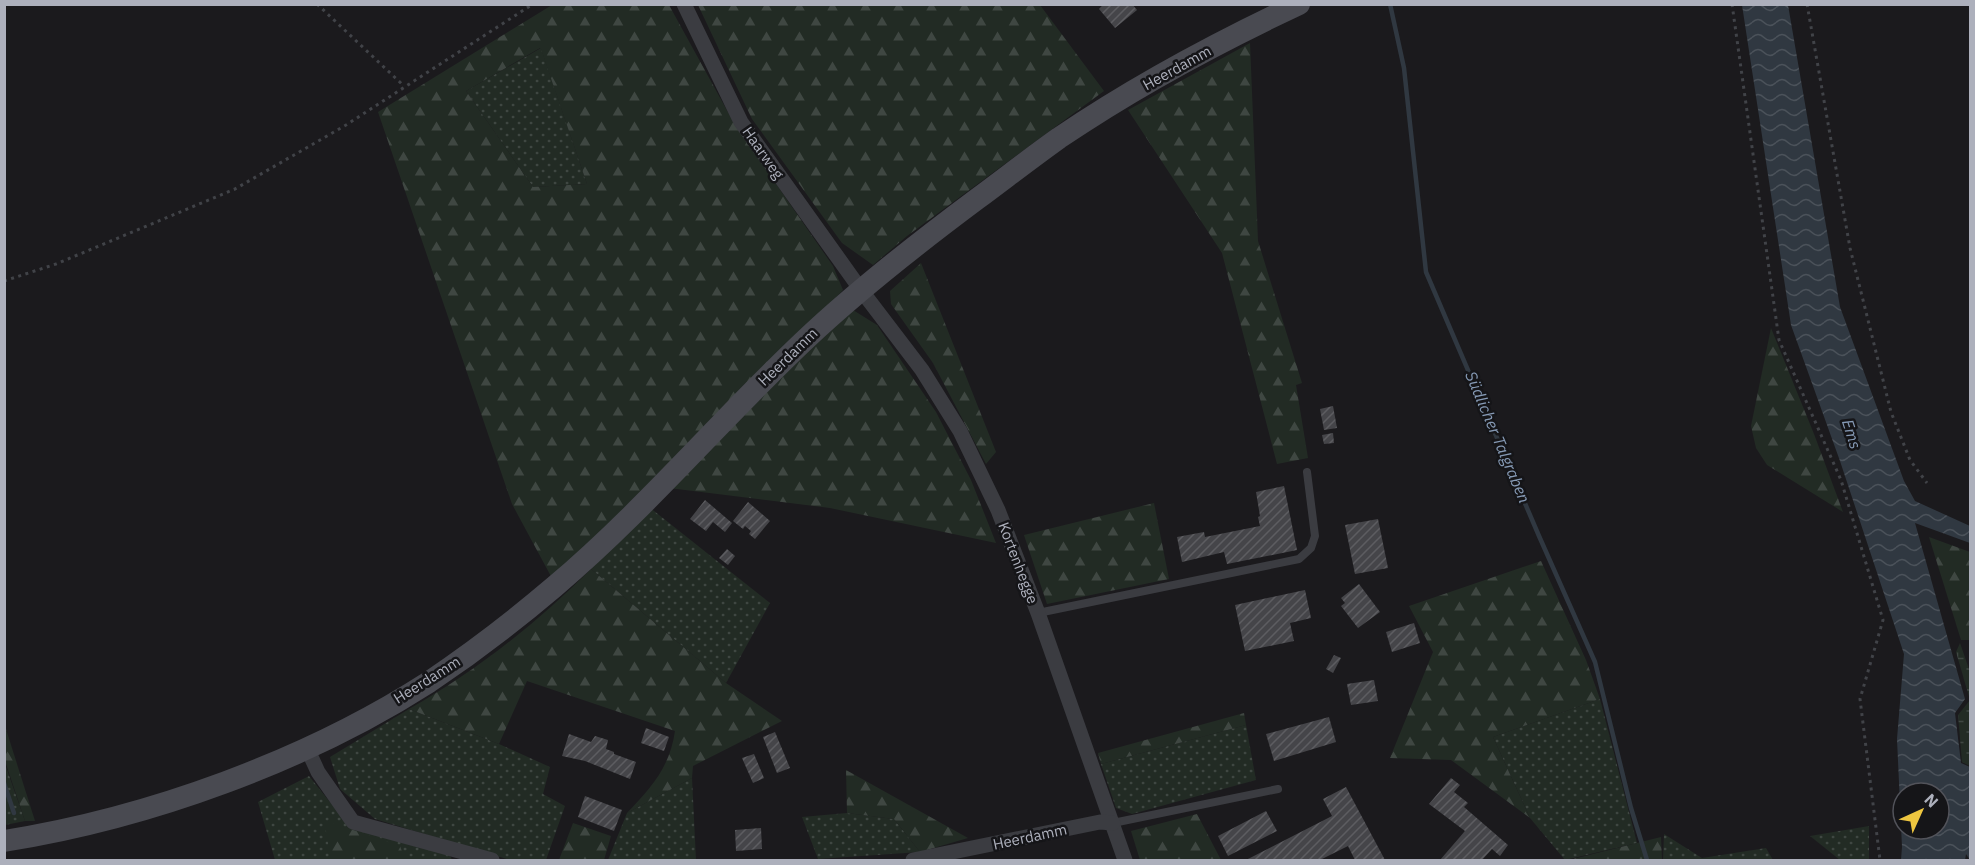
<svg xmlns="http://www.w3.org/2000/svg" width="1975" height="865" font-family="'IBM Plex Sans',sans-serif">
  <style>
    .grass { fill: url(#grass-dots) }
    .forest { fill: url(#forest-firs); fill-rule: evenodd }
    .wetland { fill: url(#wetland-marsh) }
    .water { fill: url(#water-waves); fill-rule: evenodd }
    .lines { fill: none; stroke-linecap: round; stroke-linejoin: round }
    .stream { stroke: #303841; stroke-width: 4.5 }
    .building { fill: url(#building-hatch) }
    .path { stroke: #414348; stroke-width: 3; stroke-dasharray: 3 4.5; stroke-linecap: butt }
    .lane { stroke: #3b3c41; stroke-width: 8 }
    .street { stroke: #3b3c41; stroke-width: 15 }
    .secondary { stroke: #494a51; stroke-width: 22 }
    .labels { text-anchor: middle; stroke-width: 5; stroke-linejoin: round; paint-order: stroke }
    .street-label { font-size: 15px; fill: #adb0bc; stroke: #151518 }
    .water-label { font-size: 16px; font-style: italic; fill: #869ab5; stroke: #151518 }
  </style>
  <defs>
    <pattern id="grass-dots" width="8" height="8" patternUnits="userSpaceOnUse" patternTransform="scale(1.5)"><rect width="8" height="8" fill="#222b24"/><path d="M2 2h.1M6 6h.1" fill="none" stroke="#3f4742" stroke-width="1.8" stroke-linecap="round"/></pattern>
    <pattern id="forest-firs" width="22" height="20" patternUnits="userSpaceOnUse" patternTransform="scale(1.5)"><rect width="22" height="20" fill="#222b24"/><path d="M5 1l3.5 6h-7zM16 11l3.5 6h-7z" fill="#3f4742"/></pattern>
    <pattern id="wetland-marsh" width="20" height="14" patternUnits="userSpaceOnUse" patternTransform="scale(1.5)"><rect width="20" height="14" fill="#222b24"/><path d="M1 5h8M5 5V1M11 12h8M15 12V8" fill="none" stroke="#3f4742"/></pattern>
    <pattern id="water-waves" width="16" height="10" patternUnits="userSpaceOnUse" patternTransform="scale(1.5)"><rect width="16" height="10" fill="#303841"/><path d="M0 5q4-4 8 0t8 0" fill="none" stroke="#4b525a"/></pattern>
    <pattern id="building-hatch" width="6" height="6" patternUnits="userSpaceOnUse" patternTransform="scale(1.5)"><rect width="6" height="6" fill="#454549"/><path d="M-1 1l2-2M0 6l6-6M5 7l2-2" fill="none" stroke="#5d5d61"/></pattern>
  </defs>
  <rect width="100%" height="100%" fill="#1b1a1d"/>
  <!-- grass -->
  <g class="grass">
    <path d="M541,48L587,184L533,187L466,91Z"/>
    <path d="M649,507L770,603L726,683L591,569Z"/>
    <path d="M1600,699L1637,843L1565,860L1530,818L1493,737Z"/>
    <path d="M409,709L499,744L550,767L543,794L565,806L546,860H510L375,819L340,789L330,757Z"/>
    <path d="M1246,725L1256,780L1132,814L1116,808L1101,764Z"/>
    <path d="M4,761L25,821L5,825L4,824Z"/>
    <path d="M309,776L350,827L450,855L452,860H275L258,802Z"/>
    <path d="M692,778L696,860H608L627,813Z"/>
    <path d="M847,813L894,819L920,852L818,859L802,817Z"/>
    <path d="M1869,826V860H1840L1810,836Z"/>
    <path d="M1664,834L1702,858L1766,848L1773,860H1663Z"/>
  </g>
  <!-- forest -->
  <g class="forest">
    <path d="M552,5H669L735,125L833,266L843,290L804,331L553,580L512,504L378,112ZM540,48L541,49L587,184L533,187L466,91Z"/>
    <path d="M698,5H1040L1104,91L907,236L873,265L842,243L752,119Z"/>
    <path d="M1250,43L1258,241L1302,383L1296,385L1308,458L1277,464L1222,253L1128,110Z"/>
    <path d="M921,263L996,452L986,464L933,363L891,304L890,291Z"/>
    <path d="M853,310L877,325L936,412L971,480L996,543L830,508L669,488L815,343Z"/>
    <path d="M1771,328L1814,434L1843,512L1767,465L1756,448L1751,426Z"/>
    <path d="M1154,503L1169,579L1047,604L1024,535Z"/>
    <path d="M1929,537L1970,552V640H1961Z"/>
    <path d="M1541,561L1586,660L1600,699L1493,737L1530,818L1451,760L1390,758L1433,652L1409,606Z"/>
    <path d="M591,569L726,683L782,721L693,766L692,778L627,813C651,788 670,767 675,731L527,681L499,744L409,709C475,672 537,623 591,569Z"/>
    <path d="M1244,713L1246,725L1101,764L1098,753Z"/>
    <path d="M4,726H5L35,821H25L5,761Z"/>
    <path d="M846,770L968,838L920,852L894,819L847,813Z"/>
    <path d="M1197,814L1221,860H1140L1131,831Z"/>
    <path d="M324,820L400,846L405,860H331Z"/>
    <path d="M573,823L611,836L604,860H559Z"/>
    <path d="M1661,837L1662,860H1569Z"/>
  </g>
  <!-- wetland -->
  <path class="wetland" d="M1960,643L1970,672V766L1962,762L1958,715L1970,700L1956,652Z"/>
  <!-- water -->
  <path class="water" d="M1742,5H1788L1840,307L1904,481L1915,501L1970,526V543L1915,523L1965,699L1955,713L1961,763L1970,767V860L1966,854L1965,860H1901L1902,847L1897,739L1904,654L1840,461L1791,325ZM1903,793H1939V829H1903Z"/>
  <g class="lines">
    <!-- stream -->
    <g class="stream">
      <path d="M1390,4L1404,68L1426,272L1539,536L1595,662L1631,808L1647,860"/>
      <path d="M4,783L14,813"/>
    </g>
  </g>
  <!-- building -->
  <g class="building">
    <path d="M1104,4H1132L1137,10L1115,28L1099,9Z"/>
    <path d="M1333,406L1337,428L1324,430L1320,409Z"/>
    <path d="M1333,433L1334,443L1324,444L1322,435Z"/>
    <path d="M1284,486L1297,550L1227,564L1224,552L1182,562L1177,537L1204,532L1205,537L1260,526L1258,517L1260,516L1256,492Z"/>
    <path d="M705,500L732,523L725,532L713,522L706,531L690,519Z"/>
    <path d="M748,502L770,521L755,539L749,534L751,531L745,526L743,529L733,521Z"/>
    <path d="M1378,519L1388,568L1355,574L1345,525Z"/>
    <path d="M727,549L735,556L728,565L719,558Z"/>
    <path d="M1359,584L1380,612L1358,628L1341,606L1345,603L1341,598Z"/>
    <path d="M1305,590L1311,618L1290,623L1294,641L1245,651L1235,605Z"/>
    <path d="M1414,623L1420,643L1392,652L1386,632Z"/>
    <path d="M1334,655L1341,658L1333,673L1326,669Z"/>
    <path d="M1374,680L1378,701L1351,705L1347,684Z"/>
    <path d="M1329,717L1336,742L1274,761L1266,734Z"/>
    <path d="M646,728L669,737L664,751L641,743Z"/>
    <path d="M775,732L790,768L777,773L763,737Z"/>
    <path d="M569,734L591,742L595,736L608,740L606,749L614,752V754L636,762L630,779L585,761L562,756Z"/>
    <path d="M754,754L764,778L753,783L742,758Z"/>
    <path d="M1451,778L1460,785L1454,792L1468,803L1464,807L1508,845L1500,856L1492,849L1482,860H1440L1465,831L1429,804Z"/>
    <path d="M1346,787L1385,860H1355L1348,846L1320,860H1246L1332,816L1323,799Z"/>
    <path d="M585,796L622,810L614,831L578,817Z"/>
    <path d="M1266,811L1277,831L1228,856L1218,836Z"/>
    <path d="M761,828L762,849L736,851L735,830Z"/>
  </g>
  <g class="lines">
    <!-- path -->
    <g class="path">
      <path d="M317,4L404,86"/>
      <path d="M1732,4L1779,340L1841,480L1883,620L1860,699L1880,860"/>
      <path d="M1807,4L1850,248L1891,412L1910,460L1927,483"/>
      <path d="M4,281L56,264L235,189L346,125L533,4"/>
    </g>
    <!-- lane -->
    <g class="lane">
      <path d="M1038,613L1299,559L1311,548L1315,536L1307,472"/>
      <path d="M1113,823L1278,789"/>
    </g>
    <!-- street -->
    <g class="street">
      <path d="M684,4L741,122L861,290L922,370L960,431L998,510L1038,613L1125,860"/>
      <path d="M307,748L318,772L353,822L492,860"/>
      <path d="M913,860L1100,822L1113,823"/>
    </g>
    <!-- secondary -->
    <path class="secondary" d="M4,841C149,818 306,761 429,682C472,653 514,621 554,587C644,511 721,419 806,339C860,288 918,243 977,199C1004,179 1031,158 1059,138C1134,87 1216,43 1299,4"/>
  </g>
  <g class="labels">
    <!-- street labels -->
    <g class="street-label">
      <text transform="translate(1177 68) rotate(-29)" y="5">Heerdamm</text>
      <text transform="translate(763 153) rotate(55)" y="5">Haarweg</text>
      <text transform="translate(788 357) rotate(-44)" y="5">Heerdamm</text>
      <text transform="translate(1018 563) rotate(69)" y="5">Kortenhegge</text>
      <text transform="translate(427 680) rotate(-32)" y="5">Heerdamm</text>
      <text transform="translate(1030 837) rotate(-12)" y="5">Heerdamm</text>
    </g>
    <!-- water labels -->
    <g class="water-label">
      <text transform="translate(1852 434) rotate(72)" y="6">Ems</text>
      <text transform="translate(1498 437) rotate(67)" y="6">Südlicher Talgraben</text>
    </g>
  </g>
  <!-- border -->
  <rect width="1975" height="865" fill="none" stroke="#adb0bc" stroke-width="12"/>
  <!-- north arrow -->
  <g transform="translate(1921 811) rotate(45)"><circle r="28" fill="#151518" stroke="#52535a" stroke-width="1.5"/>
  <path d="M0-4.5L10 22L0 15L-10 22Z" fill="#eec640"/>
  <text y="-9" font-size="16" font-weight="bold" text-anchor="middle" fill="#adb0bc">N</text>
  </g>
</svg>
